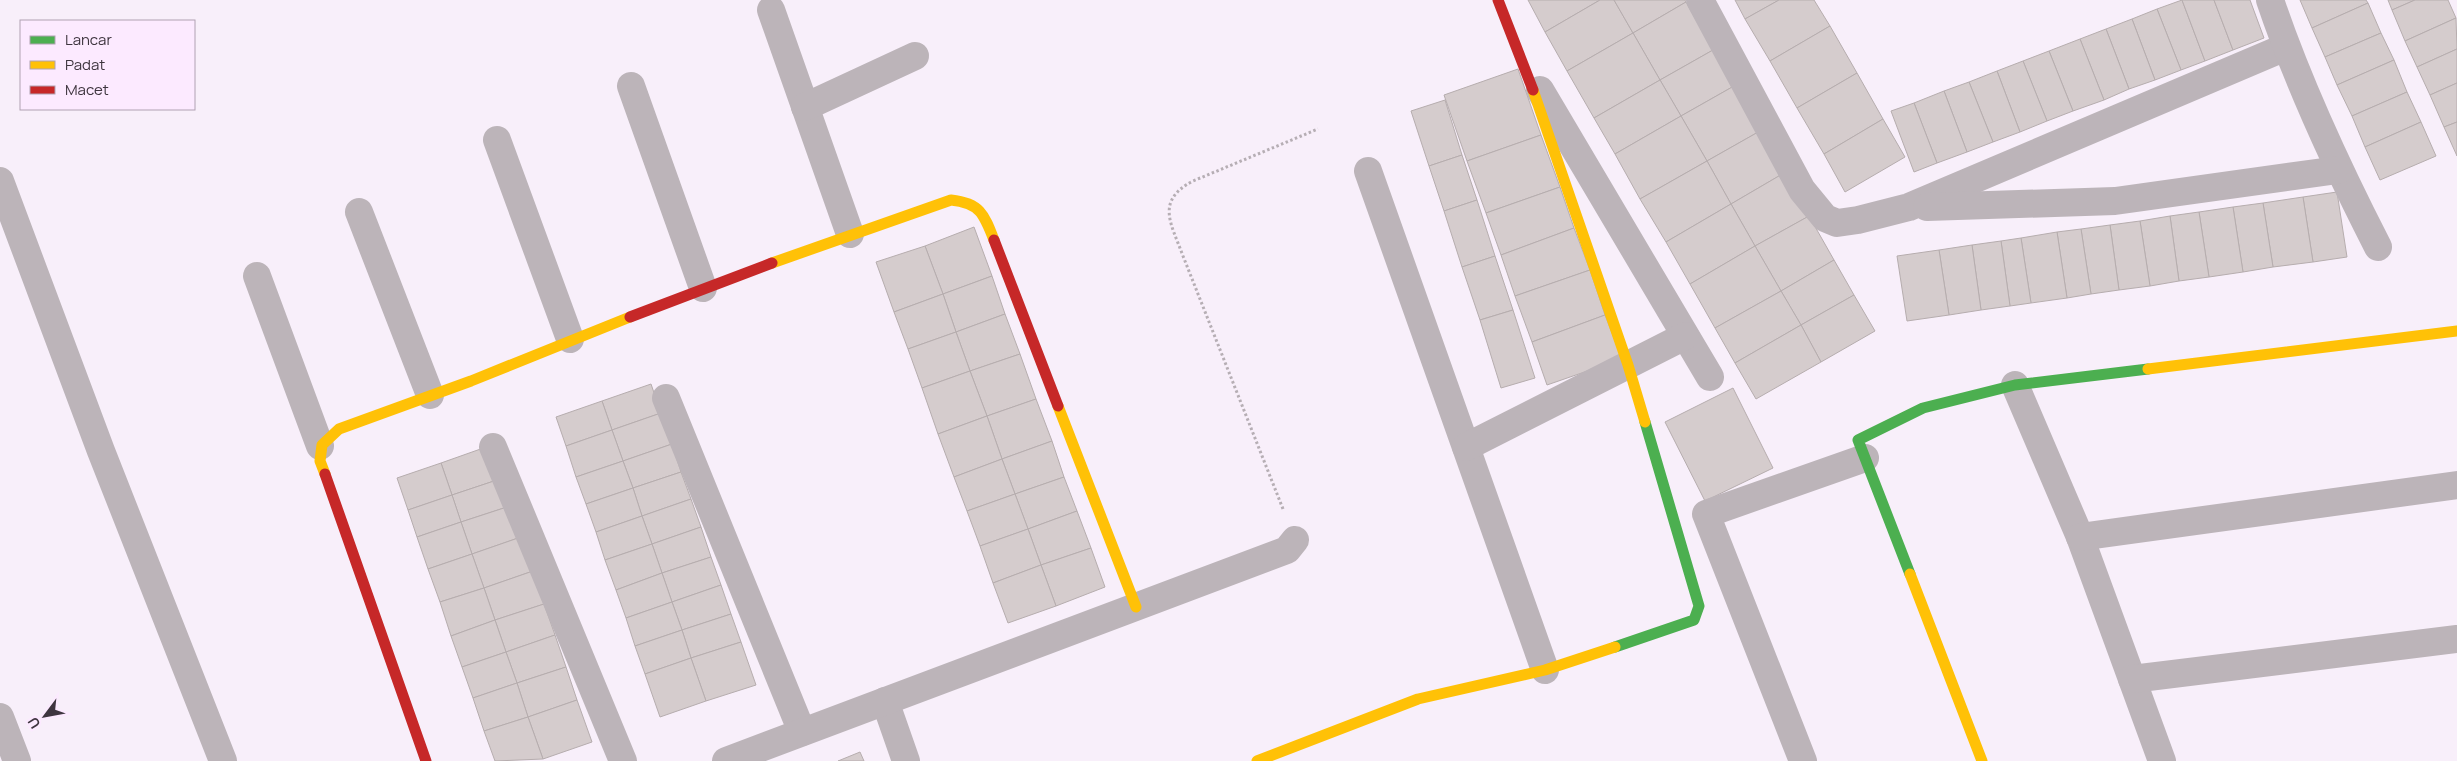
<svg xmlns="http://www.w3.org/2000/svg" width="2457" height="761" font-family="Manrope,sans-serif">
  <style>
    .building { fill: #d5cccd; stroke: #b6adae }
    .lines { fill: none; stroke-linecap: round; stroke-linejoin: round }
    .path { stroke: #b6aeb4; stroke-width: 3; stroke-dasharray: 2.5 2.5; stroke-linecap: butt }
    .street { stroke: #bcb4b9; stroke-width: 28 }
    .fast { stroke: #4caf50; stroke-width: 11 }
    .slow { stroke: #ffc107; stroke-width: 11 }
    .jam { stroke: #c62828; stroke-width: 11 }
  </style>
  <rect width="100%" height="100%" fill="#f8effa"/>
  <!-- building -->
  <g class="building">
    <path d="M1528,0H1600L1545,32Z"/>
    <path d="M1600,0H1614L1633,33L1567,71L1545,32Z"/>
    <path d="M1614,0H1685L1686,2L1633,33Z"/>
    <path d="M1735,0H1779L1745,19Z"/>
    <path d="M1779,0H1814L1830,26L1770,61L1745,19Z"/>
    <path d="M2182,0L2205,61L2181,70L2157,9Z"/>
    <path d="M2182,0H2214L2233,50L2205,61Z"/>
    <path d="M2214,0H2250L2264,38L2233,50Z"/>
    <path d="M2300,0H2366L2368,3L2312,28Z"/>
    <path d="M2388,0H2415L2392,10Z"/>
    <path d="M2415,0H2448L2456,18L2405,41L2392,10Z"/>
    <path d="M1686,2L1713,50L1660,80L1633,33Z"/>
    <path d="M2368,3L2381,33L2325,57L2312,28Z"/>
    <path d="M2157,9L2181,70L2155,80L2132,19Z"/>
    <path d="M2456,18L2457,49L2417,67L2405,41Z"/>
    <path d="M2132,19L2155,80L2129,89L2106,29Z"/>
    <path d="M1830,26L1857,73L1797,108L1770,61Z"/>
    <path d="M2106,29L2129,89L2104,100L2080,39Z"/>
    <path d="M1633,33L1660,80L1594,118L1567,71Z"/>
    <path d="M2381,33L2394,60L2337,85L2325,57Z"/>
    <path d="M2080,39L2104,100L2073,111L2049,51Z"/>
    <path d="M2457,49V83L2430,95L2417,67Z"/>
    <path d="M1713,50L1734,86L1681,116L1660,80Z"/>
    <path d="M2049,51L2073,111L2047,121L2023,61Z"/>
    <path d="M2394,60L2407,92L2352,116L2337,85Z"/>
    <path d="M2023,61L2047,121L2020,132L1997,71Z"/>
    <path d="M1518,69L1541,135L1467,161L1444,95Z"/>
    <path d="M1997,71L2020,132L1993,142L1969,82Z"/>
    <path d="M1857,73L1883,119L1824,154L1797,108Z"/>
    <path d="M1660,80L1681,116L1615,154L1594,118Z"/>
    <path d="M1969,82L1993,142L1967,152L1944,91Z"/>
    <path d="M2457,83V122L2444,127L2430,95Z"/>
    <path d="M1734,86L1760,131L1707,161L1681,116Z"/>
    <path d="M1944,91L1967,152L1937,163L1914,103Z"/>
    <path d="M2407,92L2421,122L2365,147L2352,116Z"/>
    <path d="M1445,100L1462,155L1429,166L1411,111Z"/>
    <path d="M1914,103L1937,163L1914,172L1891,111Z"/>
    <path d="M1681,116L1707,161L1640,199L1615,154Z"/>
    <path d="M1883,119L1905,157L1845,192L1824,154Z"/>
    <path d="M2421,122L2436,156L2380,180L2365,147Z"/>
    <path d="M2457,122V156L2444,127Z"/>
    <path d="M1760,131L1784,173L1731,204L1707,161Z"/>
    <path d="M1541,135L1560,187L1486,213L1467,161Z"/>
    <path d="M1462,155L1477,200L1444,211L1429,166Z"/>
    <path d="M1707,161L1731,204L1666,242L1640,199Z"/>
    <path d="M1784,173L1809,216L1755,246L1731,204Z"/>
    <path d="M1560,187L1574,228L1501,255L1486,213Z"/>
    <path d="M2337,192L2347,257L2313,262L2303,197Z"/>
    <path d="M2303,197L2313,262L2273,267L2263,203Z"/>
    <path d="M1477,200L1495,256L1462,267L1444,211Z"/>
    <path d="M2263,203L2273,267L2243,272L2233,207Z"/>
    <path d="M1731,204L1755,246L1690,284L1666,242Z"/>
    <path d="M2233,207L2243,272L2209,277L2199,212Z"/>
    <path d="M2199,212L2209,277L2179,281L2170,216Z"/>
    <path d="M1809,216L1834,260L1781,291L1755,246Z"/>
    <path d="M2170,216L2179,281L2150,286L2140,221Z"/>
    <path d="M2140,221L2150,286L2119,290L2110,225Z"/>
    <path d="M2110,225L2119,290L2091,294L2081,229Z"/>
    <path d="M974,227L992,276L943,294L925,246Z"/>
    <path d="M1574,228L1590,270L1515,296L1501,255Z"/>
    <path d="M2081,229L2091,294L2067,298L2057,232Z"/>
    <path d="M2057,232L2067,298L2031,303L2021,238Z"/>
    <path d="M2021,238L2031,303L2010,306L2001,241Z"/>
    <path d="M2001,241L2010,306L1981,310L1972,245Z"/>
    <path d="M1972,245L1981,310L1949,315L1939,250Z"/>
    <path d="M925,246L943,294L894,312L876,262Z"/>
    <path d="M1755,246L1781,291L1715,328L1690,284Z"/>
    <path d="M1939,250L1949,315L1907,321L1897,256Z"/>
    <path d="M1495,256L1513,310L1480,320L1462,267Z"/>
    <path d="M1834,260L1854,295L1801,325L1781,291Z"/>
    <path d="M1590,270L1605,315L1532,342L1515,296Z"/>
    <path d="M992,276L1005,314L956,332L943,294Z"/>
    <path d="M1781,291L1801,325L1735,363L1715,328Z"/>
    <path d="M943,294L956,332L908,349L894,312Z"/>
    <path d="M1854,295L1875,331L1821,362L1801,325Z"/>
    <path d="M1513,310L1535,378L1501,388L1480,320Z"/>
    <path d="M1005,314L1020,354L970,371L956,332Z"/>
    <path d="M1605,315L1622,359L1547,385L1532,342Z"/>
    <path d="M1801,325L1821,362L1756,399L1735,363Z"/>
    <path d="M956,332L970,371L922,388L908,349Z"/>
    <path d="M1020,354L1036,399L987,416L970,371Z"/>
    <path d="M970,371L987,416L938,434L922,388Z"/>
    <path d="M651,384L661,413L612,430L602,401Z"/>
    <path d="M1733,388L1773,468L1705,501L1665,422Z"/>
    <path d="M1036,399L1052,441L1002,459L987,416Z"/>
    <path d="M602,401L612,430L566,446L556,417Z"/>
    <path d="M661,413L672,444L623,461L612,430Z"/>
    <path d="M987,416L1002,459L954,477L938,434Z"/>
    <path d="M612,430L623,461L576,477L566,446Z"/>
    <path d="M1052,441L1064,477L1015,494L1002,459Z"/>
    <path d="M672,444L681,472L633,488L623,461Z"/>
    <path d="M489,446L500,479L452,495L441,463Z"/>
    <path d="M1002,459L1015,494L967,511L954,477Z"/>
    <path d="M623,461L633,488L586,504L576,477Z"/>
    <path d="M441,463L452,495L408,510L397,478Z"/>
    <path d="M681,472L691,499L642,516L633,488Z"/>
    <path d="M1064,477L1077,511L1028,529L1015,494Z"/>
    <path d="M500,479L510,506L461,522L452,495Z"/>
    <path d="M633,488L642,516L596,532L586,504Z"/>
    <path d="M1015,494L1028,529L980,546L967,511Z"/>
    <path d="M452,495L461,522L417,537L408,510Z"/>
    <path d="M691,499L701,527L652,544L642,516Z"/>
    <path d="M510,506L521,537L472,554L461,522Z"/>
    <path d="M1077,511L1091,548L1041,565L1028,529Z"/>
    <path d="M642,516L652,544L605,560L596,532Z"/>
    <path d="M461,522L472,554L428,569L417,537Z"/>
    <path d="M701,527L711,557L662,573L652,544Z"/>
    <path d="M1028,529L1041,565L993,583L980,546Z"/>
    <path d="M521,537L533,571L484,588L472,554Z"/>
    <path d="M652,544L662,573L616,590L605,560Z"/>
    <path d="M1091,548L1105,587L1056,606L1041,565Z"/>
    <path d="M472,554L484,588L440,602L428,569Z"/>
    <path d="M711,557L721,585L672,602L662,573Z"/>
    <path d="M1041,565L1056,606L1008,623L993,583Z"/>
    <path d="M533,571L544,604L495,620L484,588Z"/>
    <path d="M662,573L672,602L626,618L616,590Z"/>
    <path d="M721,585L731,614L682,630L672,602Z"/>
    <path d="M484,588L495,620L451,636L440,602Z"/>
    <path d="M672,602L682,630L635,646L626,618Z"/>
    <path d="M544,604L555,635L506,652L495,620Z"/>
    <path d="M731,614L741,642L691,658L682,630Z"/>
    <path d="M495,620L506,652L462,667L451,636Z"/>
    <path d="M682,630L691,658L645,674L635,646Z"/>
    <path d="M555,635L566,667L517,683L506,652Z"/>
    <path d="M741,642L756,685L706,701L691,658Z"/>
    <path d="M506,652L517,683L473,698L462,667Z"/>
    <path d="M691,658L706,701L660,717L645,674Z"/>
    <path d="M566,667L577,700L528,717L517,683Z"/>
    <path d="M517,683L528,717L484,731L473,698Z"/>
    <path d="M577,700L592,742L543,759L528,717Z"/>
    <path d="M528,717L543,759L495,761L484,731Z"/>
    <path d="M860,752L864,761H838Z"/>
  </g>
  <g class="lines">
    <!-- path -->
    <path class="path" d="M1283,509L1183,256C1171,223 1155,201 1193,181L1318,129"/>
    <!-- street -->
    <g class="street">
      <path d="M1700,0L1802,190L1825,218L1837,223L1858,220L1909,207L2286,47"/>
      <path d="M2270,0C2299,86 2337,167 2378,247"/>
      <path d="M771,10L850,234"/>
      <path d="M631,86L703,288"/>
      <path d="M1540,90L1710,377"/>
      <path d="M805,107L915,56"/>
      <path d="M497,140L570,339"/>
      <path d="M1368,171L1545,670"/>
      <path d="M0,181L101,451L223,761"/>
      <path d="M1927,207L2115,201L2338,170"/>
      <path d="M359,212L430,395"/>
      <path d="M257,276L320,446"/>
      <path d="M2015,385L2080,537L2162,761"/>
      <path d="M666,398L802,732"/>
      <path d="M493,447L623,761"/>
      <path d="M1466,447L1685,336"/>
      <path d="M2080,537L2457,485"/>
      <path d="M2132,679L2457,639"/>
      <path d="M885,701L906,761"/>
      <path d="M0,717L17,761"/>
      <path d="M726,761L1287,550L1295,540"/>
      <path d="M1803,761L1706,514L1865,458"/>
    </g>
    <!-- fast -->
    <g class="fast">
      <path d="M1910,574L1858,440L1923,408L2015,385L2148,369"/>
      <path d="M1615,647L1694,620L1699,606L1645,422"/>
    </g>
    <!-- slow -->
    <g class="slow">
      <path d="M1533,90L1628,365L1645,422"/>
      <path d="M772,263L951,200C980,203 984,214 994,240"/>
      <path d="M2148,369L2457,331"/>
      <path d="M1058,406L1136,607"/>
      <path d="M325,474L320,461L322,445L339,429L471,381L630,317"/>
      <path d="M1910,574L1982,761"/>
      <path d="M1257,761L1418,699L1545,670L1615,647"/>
    </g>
    <!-- jam -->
    <g class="jam">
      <path d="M1498,0L1533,90"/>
      <path d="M994,240L1058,406"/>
      <path d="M630,317L772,263"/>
      <path d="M325,474L426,761"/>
    </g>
  </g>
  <!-- legend -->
  <rect x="20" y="20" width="175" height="90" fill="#fceaff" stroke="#b0a2b2"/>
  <rect x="30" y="36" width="25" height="8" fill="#4caf50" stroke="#b0a2b2"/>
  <text x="65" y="45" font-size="15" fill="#3e353f">Lancar</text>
  <rect x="30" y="61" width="25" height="8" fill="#ffc107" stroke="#b0a2b2"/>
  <text x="65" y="70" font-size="15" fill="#3e353f">Padat</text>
  <rect x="30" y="86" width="25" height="8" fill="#c62828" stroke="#b0a2b2"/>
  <text x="65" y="95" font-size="15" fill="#3e353f">Macet</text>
  <!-- north arrow -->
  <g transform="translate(45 716) rotate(238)" stroke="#fceaff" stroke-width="4" paint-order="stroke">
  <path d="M0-4L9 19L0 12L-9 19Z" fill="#3e353f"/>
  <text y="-8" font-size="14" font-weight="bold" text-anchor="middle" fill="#3e353f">U</text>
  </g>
</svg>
